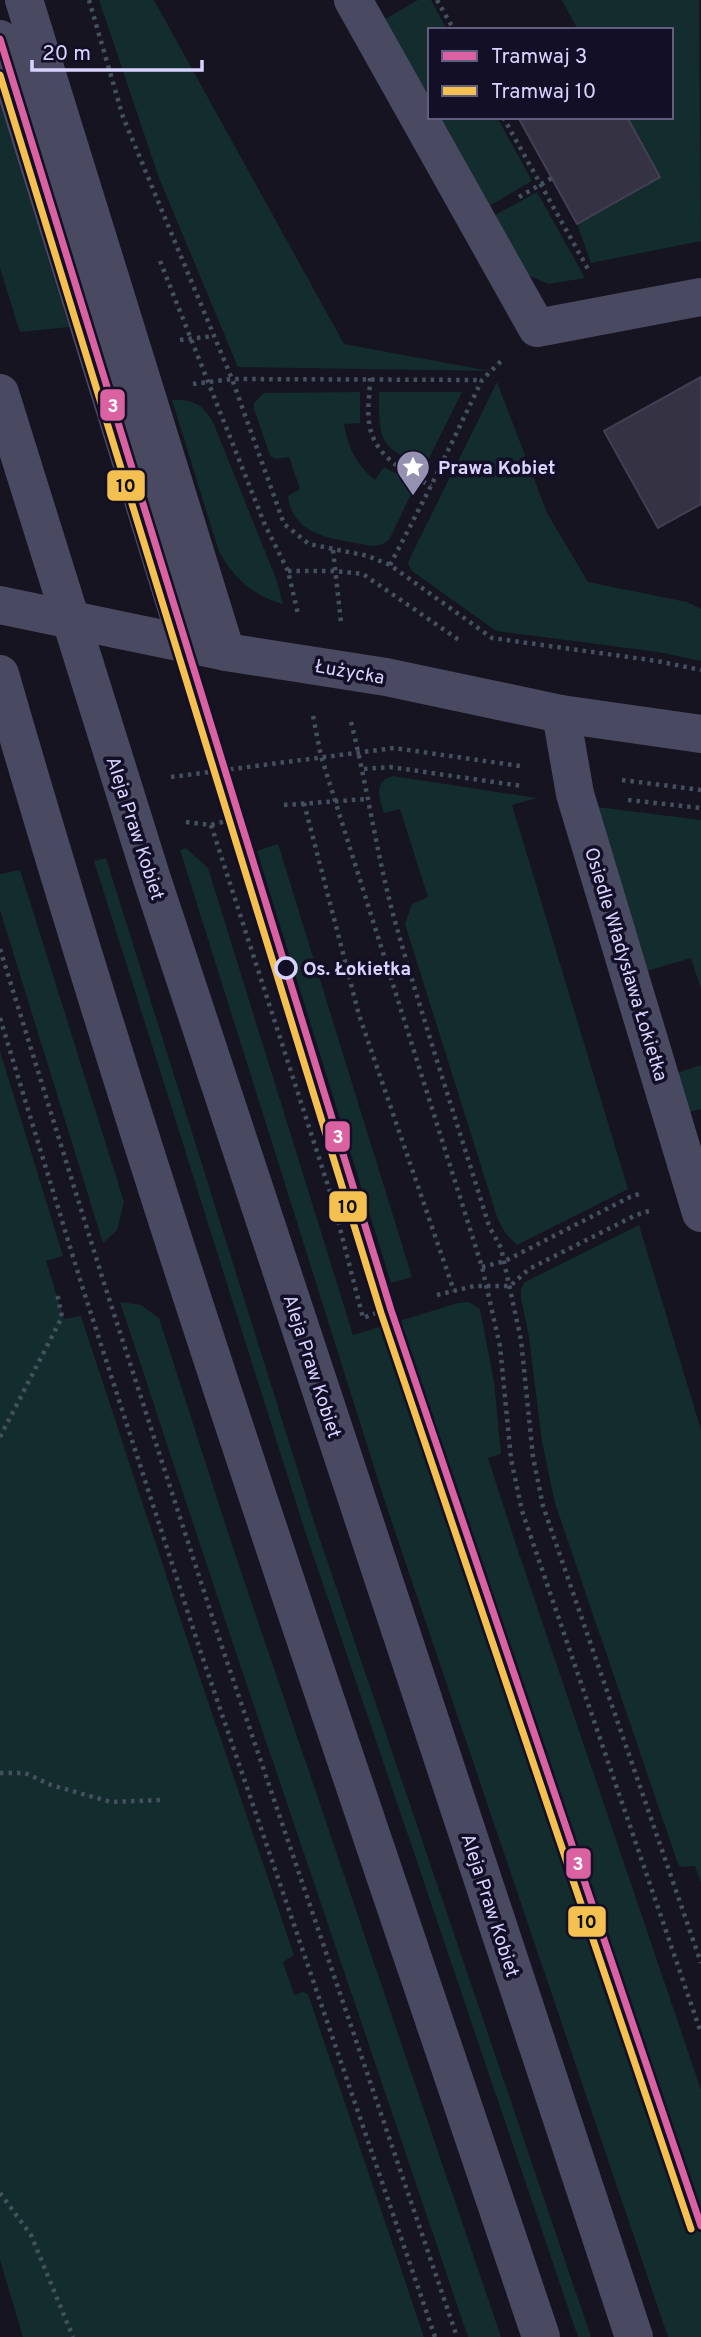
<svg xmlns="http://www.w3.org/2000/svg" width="701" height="2337" font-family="Overpass,sans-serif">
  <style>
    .green { fill: #132c2d }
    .building { fill: #343243; stroke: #433f54; stroke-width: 2 }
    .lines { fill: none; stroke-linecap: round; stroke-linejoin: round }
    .path { stroke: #44505f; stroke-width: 4.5; stroke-dasharray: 3.5 5; stroke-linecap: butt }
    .minor { stroke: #4a4962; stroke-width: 38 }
    .tram-1-casing { stroke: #130f26; stroke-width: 12 }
    .tram-2-casing { stroke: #130f26; stroke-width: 12 }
    .tram-1 { stroke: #da61a2; stroke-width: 7 }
    .tram-2 { stroke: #f4c04f; stroke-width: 7 }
    .stop-dot { fill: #130f26; stroke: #d9d4ff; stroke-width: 3.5 }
    .labels { text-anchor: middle; stroke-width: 7; stroke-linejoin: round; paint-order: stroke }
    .poi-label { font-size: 19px; font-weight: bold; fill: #d9d4ff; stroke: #130f26; text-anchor: start }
    .street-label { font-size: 19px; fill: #d9d4ff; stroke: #130f26 }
    .stop-label { font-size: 19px; font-weight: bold; fill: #d9d4ff; stroke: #130f26; text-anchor: start }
    .line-badge { stroke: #130f26; stroke-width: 2.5 }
    .badge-label { font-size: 19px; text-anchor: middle; font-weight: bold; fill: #fff }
    .pale-badge-label { font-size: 19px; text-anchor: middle; font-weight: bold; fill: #111 }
  </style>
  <rect width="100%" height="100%" fill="#161421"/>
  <!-- green -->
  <g class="green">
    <path d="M99,0H154L344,344L490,371L238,367L159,178Z"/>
    <path d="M418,0H431L447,30H430V96H426L385,19Z"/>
    <path d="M562,0H699L701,241L591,263L577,224L660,177L627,117H671V30H578Z"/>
    <path d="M0,104L69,327L20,332L0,268Z"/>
    <path d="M435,117H497L532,181L489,206Z"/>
    <path d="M537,192L585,278L548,284L530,276L522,270L495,215Z"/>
    <path d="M497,382L547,513L588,582L687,602L701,609V661L658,652L496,631L412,571L408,563L411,556Z"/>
    <path d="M360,392V423L344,424C348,448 356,464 375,480L384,467L416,484L389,540L381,545L372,546C339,539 293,539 288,496L300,489L289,457L275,459L270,455L254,409V403L264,393Z"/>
    <path d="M379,392H462L424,468C379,444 379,444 379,392Z"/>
    <path d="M172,400C193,399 203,404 213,422L277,581L283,604C253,596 235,579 219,552Z"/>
    <path d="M393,776L537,798L512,805L628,1189L517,1245L506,1234L498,1220L405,924L412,904L428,897L400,809L384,813C379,797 373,782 393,776Z"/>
    <path d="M597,807L701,820V989L691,958L643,972Z"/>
    <path d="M278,844L412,1277L391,1283L257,851Z"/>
    <path d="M186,848L208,868L353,1335L458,1303L469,1302L480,1309L494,1382L501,1454L488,1458L516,1545L701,2090V2337H668L384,1499L180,850Z"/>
    <path d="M106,858L314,1522L591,2337H578L303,1525L94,861Z"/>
    <path d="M20,870L124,1202L117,1230L103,1243L0,910V874Z"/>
    <path d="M0,1051L63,1256L46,1261L64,1319L81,1316L193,1657L294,1955L283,1962L294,1995L303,1992L308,1994L424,2337H23L0,2260Z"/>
    <path d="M701,1065V1109L686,1113L674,1074Z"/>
    <path d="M639,1225L701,1430V1883L695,1866L682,1867L678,1864L555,1503L542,1442L529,1337L521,1298V1289L525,1282Z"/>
    <path d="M120,1302L141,1305L159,1318L233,1548L501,2337H468L233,1644Z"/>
  </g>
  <!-- building -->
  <g class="building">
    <path d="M518,117H627L660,177L577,224Z"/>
    <path d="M701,377V504L658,528L604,431Z"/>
  </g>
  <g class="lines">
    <!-- path -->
    <g class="path">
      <path d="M89,0L123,117L232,379L284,524L309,544L368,556L390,565L492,638L657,661L701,670"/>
      <path d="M437,0L454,30"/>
      <path d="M503,117L588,269"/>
      <path d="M519,197L552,178"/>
      <path d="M160,261L265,525L288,571L298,614"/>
      <path d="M180,340L214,336"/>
      <path d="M370,378C370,393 367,408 369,422C373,456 404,471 431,486"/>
      <path d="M193,384L232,379L482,380"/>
      <path d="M333,550L341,622"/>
      <path d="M390,565L431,486L482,380L501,361"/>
      <path d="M288,571H335L363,574L459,640"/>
      <path d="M313,716L321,756L482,1267L500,1346L511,1459L522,1511L701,2033"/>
      <path d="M351,722C368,789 377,858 396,925C425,1026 458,1126 489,1226L501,1248L521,1340L533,1457L543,1506L701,1963"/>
      <path d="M364,769L390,767L522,786"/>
      <path d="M171,777L394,748L520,766"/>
      <path d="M622,780L701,790"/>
      <path d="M628,800L701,808"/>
      <path d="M304,803L359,1015L454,1291"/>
      <path d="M284,805L367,799"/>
      <path d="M186,822L211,825L230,820"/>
      <path d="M211,825L333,1201L363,1318L381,1311"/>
      <path d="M0,949L103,1280L222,1647L457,2337"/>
      <path d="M0,1018L82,1286L201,1653L435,2337"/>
      <path d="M482,1267L505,1261L630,1197L642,1193"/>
      <path d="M437,1295L474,1286H510L529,1269L636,1215L649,1211"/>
      <path d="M0,1437L62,1317L57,1293"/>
      <path d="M0,1773H25L51,1785L111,1802L163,1800"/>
      <path d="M0,2193L31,2235L73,2337"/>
    </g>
    <!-- minor -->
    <g class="minor">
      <path d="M24,0L226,652"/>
      <path d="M353,0L537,328L701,297"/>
      <path d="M0,39L187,642"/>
      <path d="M0,393L151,876L634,2337"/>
      <path d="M0,605L226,652L386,677L561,714L701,734"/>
      <path d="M0,674C161,1234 356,1785 541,2337"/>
      <path d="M561,714L575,794L701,1213"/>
    </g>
    <!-- tram-1 casing -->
    <g class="tram-1-casing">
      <path id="tram-1" d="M0,39L391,1310L701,2226"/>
    </g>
    <!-- tram-2 casing -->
    <g class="tram-2-casing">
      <path id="tram-2" d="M0,75L381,1313L691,2229"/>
    </g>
    <!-- tram-1 -->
    <use href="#tram-1" class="tram-1"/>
    <!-- tram-2 -->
    <use href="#tram-2" class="tram-2"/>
  </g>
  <!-- icons -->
  <defs>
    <g id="sight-pin" transform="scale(1.75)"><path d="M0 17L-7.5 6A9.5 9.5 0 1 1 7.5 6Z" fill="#9591b1" stroke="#130f26"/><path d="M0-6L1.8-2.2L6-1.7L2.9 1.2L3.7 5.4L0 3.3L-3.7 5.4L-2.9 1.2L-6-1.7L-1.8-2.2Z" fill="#fff"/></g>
  </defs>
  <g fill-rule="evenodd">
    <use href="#sight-pin" x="413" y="467"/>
  </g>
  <!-- markers -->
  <circle class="stop-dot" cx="286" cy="968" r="10"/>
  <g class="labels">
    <!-- poi labels -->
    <g class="poi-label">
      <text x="438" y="474">Prawa Kobiet</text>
    </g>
    <!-- street labels -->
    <g class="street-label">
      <text transform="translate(350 671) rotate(10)" y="7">Łużycka</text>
      <text transform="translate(136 828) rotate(72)" y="7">Aleja Praw Kobiet</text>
      <text transform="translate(627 964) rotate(73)" y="7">Osiedle Władysława Łokietka</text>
      <text transform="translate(313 1366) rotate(72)" y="7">Aleja Praw Kobiet</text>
      <text transform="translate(491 1905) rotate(72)" y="7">Aleja Praw Kobiet</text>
    </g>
    <!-- stop labels -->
    <g class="stop-label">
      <text x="303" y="975">Os. Łokietka</text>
    </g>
  </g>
  <g class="line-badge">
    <rect x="99" y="388" width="27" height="34" rx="7" fill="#da61a2"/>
    <rect x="106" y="469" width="40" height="33" rx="7" fill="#f4c04f"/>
    <rect x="324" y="1120" width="27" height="33" rx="7" fill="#da61a2"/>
    <rect x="328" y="1190" width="40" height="33" rx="7" fill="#f4c04f"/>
    <rect x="565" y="1847" width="27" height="33" rx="7" fill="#da61a2"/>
    <rect x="567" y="1905" width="40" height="33" rx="7" fill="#f4c04f"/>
  </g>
  <g class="badge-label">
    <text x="113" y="412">3</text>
    <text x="338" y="1143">3</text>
    <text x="578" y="1870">3</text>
  </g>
  <g class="pale-badge-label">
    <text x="126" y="492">10</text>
    <text x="348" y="1213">10</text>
    <text x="587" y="1928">10</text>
  </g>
  <!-- legend -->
  <rect x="428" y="28" width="245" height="91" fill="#130f26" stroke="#625e7d" stroke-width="2"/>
  <rect x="442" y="51" width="35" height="10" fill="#da61a2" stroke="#625e7d" stroke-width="2"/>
  <text x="491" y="63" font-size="21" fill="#d9d4ff">Tramwaj 3</text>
  <rect x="442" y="86" width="35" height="10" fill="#f4c04f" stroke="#625e7d" stroke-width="2"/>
  <text x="491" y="98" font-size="21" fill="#d9d4ff">Tramwaj 10</text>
  <!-- scale -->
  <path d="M32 60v10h170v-10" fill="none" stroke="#d9d4ff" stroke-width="3.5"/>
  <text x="42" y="60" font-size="21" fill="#d9d4ff" stroke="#130f26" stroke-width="5" paint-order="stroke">20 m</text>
</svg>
